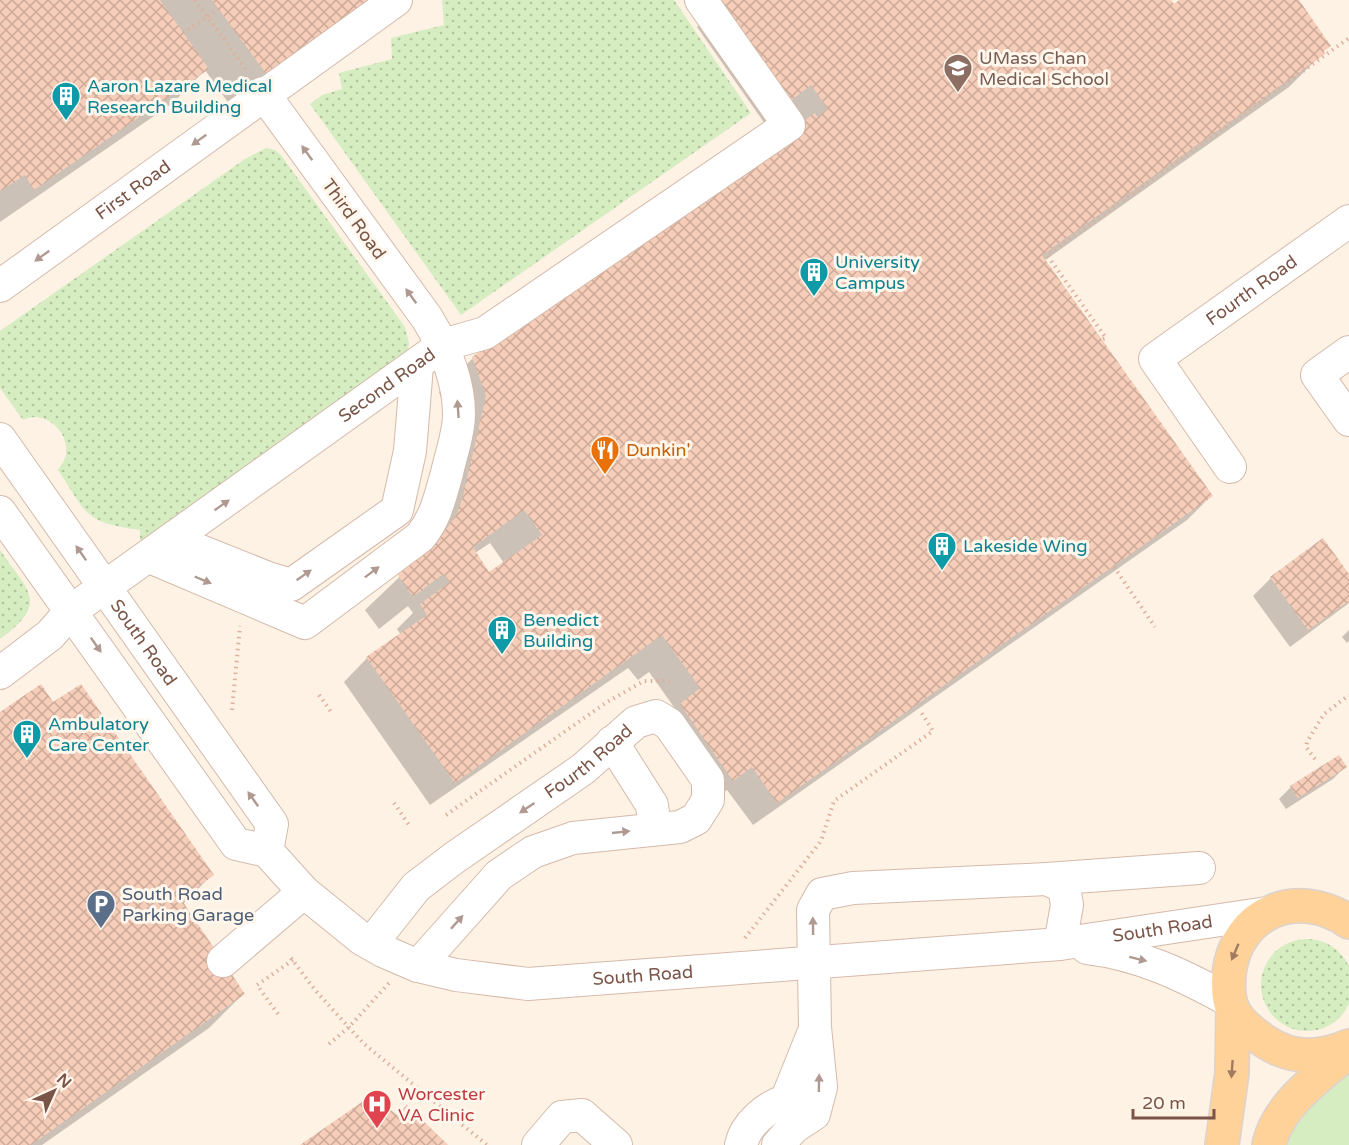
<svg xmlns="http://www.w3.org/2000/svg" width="1349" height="1145" font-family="'Varela Round',sans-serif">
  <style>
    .grass { fill: url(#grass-dots) }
    .green { fill: #d6edc1 }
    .shadow { fill: #0003; fill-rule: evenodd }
    .building { fill: url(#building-cross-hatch); fill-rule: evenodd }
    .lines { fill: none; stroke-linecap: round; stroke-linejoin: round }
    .minor-casing { stroke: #d4baab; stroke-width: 34 }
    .major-casing { stroke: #dcd3cf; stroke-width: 36 }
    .path { stroke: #dcb09c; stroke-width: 4; stroke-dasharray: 1.5 4.5; stroke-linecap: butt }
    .minor { stroke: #fff; stroke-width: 32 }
    .major { stroke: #ffd29a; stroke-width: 33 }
    .path-bridge { stroke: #dcb09c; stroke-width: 4; stroke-dasharray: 1.5 4.5; stroke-linecap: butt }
    .oneway { fill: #af9991 }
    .oneway2 { fill: #a27a60 }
    .labels { text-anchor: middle; stroke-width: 6; stroke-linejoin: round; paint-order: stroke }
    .education-label { font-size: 18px; fill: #785e54; stroke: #fff6ec; text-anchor: start }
    .culture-label { font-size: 18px; fill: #0d838f; stroke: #fff6ec; text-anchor: start }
    .street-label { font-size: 18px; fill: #7a5547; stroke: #fff6ec }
    .food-label { font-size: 18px; fill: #c56008; stroke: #fff6ec; text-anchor: start }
    .service-label { font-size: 18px; fill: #4e5e75; stroke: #fff6ec; text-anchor: start }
    .health-label { font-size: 18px; fill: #be3a42; stroke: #fff6ec; text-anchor: start }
  </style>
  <defs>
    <pattern id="grass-dots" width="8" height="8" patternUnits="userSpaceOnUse" patternTransform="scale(1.5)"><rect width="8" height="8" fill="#d6edc1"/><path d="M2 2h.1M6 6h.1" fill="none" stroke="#b3c39f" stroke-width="1.8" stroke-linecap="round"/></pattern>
    <pattern id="building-cross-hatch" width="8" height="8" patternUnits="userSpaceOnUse" patternTransform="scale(1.5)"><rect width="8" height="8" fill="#f6cdb9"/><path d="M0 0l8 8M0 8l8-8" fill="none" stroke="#cca998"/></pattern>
  </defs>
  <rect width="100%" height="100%" fill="#fef2e4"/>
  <!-- grass -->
  <g class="grass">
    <path d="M442,0H674L751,113L461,315L310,104L322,95L342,89L339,73L392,59L391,38L444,25Z"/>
    <path d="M266,148L275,150L281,155L405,327L409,343L408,352L149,539L140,540V530C83,522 88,515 58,470C61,465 66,459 66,453C69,430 43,409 23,420L0,388V331L245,159Z"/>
    <path d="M0,550C29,592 50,603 0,639Z"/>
    <circle cx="1307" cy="985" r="46"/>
  </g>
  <!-- green -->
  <path class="green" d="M1349,1051V1145H1269Z"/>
  <!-- shadow -->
  <g class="shadow">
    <path d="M0,0H382L232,108L205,70L173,103L0,222Z"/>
    <path d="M690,0H1169L1166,10L1183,0H1297L1323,53L1289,87L1044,261L1211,496L1187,520L753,825L727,790L708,804L676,710L649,672L638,680L628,668L430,805L344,682L367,658L401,635L397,629L413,613L408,606L379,629L365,610L413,564L423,549L452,430L439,392L473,358L765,124L697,27L704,19ZM490,543L504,563L489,574L475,553Z"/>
    <path d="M1349,577V603L1290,647L1253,596L1271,578Z"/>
    <path d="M1349,630V641L1347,643L1342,637Z"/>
    <path d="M53,704L212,875L183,904L243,994L209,1028L42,1145H0V714Z"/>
    <path d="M1345,767L1333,779L1286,809L1279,799L1291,787Z"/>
  </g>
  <!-- building -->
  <g class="building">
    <path d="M0,0H160L209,69L34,190L25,175L0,191Z"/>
    <path d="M212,0H371L267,75Z"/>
    <path d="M722,0H1171L1174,4L1179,0H1299L1331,46L1324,51L1325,54L1042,255L1213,496L777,803L752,767L733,781L680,704L700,688L662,635L455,783L366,657L427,615L420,604L450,582L443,574L413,597L398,575L436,544L457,514L463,496L486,396L472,357L815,113L817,117L828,109L811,85L789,102L720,2ZM524,510L542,535L489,572L473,547Z"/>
    <path d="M1323,538L1349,574V601L1308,630L1270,577Z"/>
    <path d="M41,684L53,702L81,684L214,875L181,899L245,994L31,1145H0V712Z"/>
    <path d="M1339,755L1347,767L1298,798L1290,786Z"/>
    <path d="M372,1095L397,1115L407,1105L448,1145H300Z"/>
  </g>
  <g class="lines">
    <!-- minor casing -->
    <g class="minor-casing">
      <g id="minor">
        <path id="s1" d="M0,286L396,0"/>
        <path d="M1349,352L1317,375L1349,420"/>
        <path id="s2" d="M0,439L272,824L267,851"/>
        <path id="s3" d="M1230,467L1155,359L1349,221"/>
        <path id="s4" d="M0,512L236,844L267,851L304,892L362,939L383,951L418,966L456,975L528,984L1060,944L1267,913"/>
        <path d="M173,540L268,578L291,585L397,510L410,451L417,366"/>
        <path d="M150,557L305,623L420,537C436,518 440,497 447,473C451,454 459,434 459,414C459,380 444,346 427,318L263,93"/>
        <path id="s5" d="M0,673L50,635L71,611L443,345L485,333L789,125L701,0"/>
        <path d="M612,742L652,805L655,829"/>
        <path d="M1047,879L1199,868"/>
        <path id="s6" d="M371,944L416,887L454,858L583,769L636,722L656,716L669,724L708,780V800L696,819L680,827L573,838L533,852L499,875L418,966"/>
        <path d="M1087,948C1140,954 1185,976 1230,1001"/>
        <path d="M223,961L304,892"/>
        <path d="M538,1145L562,1117L582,1115L616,1145"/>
        <path d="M741,1145C745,1125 767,1106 786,1101L813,1034"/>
        <path d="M778,1145L794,1127L814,1114L821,1087L815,1027L813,910L822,894L853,888L1047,879L1064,887L1067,905L1060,944"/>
      </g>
    </g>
    <!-- major casing -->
    <g class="major-casing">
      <g id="major">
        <path d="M1349,922C1299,887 1236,911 1229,974C1228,986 1228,999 1233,1010C1240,1024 1254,1034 1266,1042C1293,1060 1321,1058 1349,1046"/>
        <path d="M1222,1145L1232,1073L1233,1010"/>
        <path d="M1269,1145C1277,1105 1320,1076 1349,1051"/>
      </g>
    </g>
    <!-- path -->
    <g class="path">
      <path d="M195,0L248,72"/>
      <path d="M1103,339L1106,338L1047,255L1349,38"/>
      <path d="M1114,567L1155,627"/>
      <path d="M319,695L332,713"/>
      <path d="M232,710L240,626"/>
      <path d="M1315,759L1306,747L1307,742L1324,714L1349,695"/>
      <path d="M394,803L409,825"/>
      <path d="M446,815L607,702L644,681H672"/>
      <path d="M745,938L821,841L834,801L933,731L921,712"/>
      <path d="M291,958L315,990L363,1043L487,1145"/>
      <path d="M278,1014L257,985L293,960"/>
      <path d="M329,1044L349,1027L389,983"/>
    </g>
    <!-- minor -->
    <use href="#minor" class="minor"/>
    <!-- major -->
    <use href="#major" class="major"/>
    <!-- path-bridge -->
    <path class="path-bridge" d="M183,33L219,9"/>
  </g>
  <!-- one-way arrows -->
  <defs><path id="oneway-solid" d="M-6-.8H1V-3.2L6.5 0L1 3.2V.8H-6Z" transform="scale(1.5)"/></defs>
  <g class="oneway">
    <use href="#oneway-solid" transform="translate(199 140) rotate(144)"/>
    <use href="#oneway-solid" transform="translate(307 153) rotate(-126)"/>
    <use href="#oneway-solid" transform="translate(42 256) rotate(144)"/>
    <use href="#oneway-solid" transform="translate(411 296) rotate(-126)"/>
    <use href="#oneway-solid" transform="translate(458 409) rotate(-94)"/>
    <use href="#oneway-solid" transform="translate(222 505) rotate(-35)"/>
    <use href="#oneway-solid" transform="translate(81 553) rotate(-125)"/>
    <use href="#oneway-solid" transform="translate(372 572) rotate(-37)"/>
    <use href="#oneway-solid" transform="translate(304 575) rotate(-35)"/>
    <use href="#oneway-solid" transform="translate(203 580) rotate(23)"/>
    <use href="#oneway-solid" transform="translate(96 645) rotate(55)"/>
    <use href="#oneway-solid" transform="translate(253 799) rotate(-125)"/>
    <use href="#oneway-solid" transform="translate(527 808) rotate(146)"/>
    <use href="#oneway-solid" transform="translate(621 832) rotate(-6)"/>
    <use href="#oneway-solid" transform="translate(457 922) rotate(-48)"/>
    <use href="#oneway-solid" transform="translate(813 926) rotate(-91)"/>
    <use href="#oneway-solid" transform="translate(1138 959) rotate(14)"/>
    <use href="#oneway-solid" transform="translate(819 1083) rotate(-89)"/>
  </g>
  <g class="oneway2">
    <use href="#oneway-solid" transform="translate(1235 952) rotate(113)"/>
    <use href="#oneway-solid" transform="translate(1232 1069) rotate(94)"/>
  </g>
  <!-- icons -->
  <defs>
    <g id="university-pin" transform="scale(1.5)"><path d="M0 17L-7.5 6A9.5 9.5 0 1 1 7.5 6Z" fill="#8d6e63" stroke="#fff6ec"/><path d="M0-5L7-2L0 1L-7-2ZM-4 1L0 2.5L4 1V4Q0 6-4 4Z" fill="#fff"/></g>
    <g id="building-pin" transform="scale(1.5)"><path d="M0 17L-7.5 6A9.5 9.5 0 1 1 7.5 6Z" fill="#0f9aa8" stroke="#fff6ec"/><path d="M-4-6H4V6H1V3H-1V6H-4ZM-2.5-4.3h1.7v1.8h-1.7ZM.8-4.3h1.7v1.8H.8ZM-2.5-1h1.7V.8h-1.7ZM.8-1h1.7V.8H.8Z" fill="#fff"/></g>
    <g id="restaurant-pin" transform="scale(1.5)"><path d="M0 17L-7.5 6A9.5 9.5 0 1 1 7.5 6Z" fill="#e8710a" stroke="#fff6ec"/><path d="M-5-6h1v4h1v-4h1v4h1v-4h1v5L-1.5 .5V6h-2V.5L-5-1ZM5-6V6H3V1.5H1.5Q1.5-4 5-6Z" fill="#fff"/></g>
    <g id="parking-pin" transform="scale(1.5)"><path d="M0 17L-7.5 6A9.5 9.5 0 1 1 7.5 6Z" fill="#5c6f8a" stroke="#fff6ec"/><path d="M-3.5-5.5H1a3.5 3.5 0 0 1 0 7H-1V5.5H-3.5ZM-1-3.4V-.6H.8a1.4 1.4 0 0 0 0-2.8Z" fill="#fff"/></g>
    <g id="hospital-pin" transform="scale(1.5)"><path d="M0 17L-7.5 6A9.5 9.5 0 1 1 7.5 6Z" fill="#e0444e" stroke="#fff6ec"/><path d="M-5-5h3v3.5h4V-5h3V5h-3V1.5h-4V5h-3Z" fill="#fff"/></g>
  </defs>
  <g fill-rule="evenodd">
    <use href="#university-pin" x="958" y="68"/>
    <use href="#building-pin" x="66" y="96"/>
    <use href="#building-pin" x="814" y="272"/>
    <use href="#restaurant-pin" x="605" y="450"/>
    <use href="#building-pin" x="942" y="546"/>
    <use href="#building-pin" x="502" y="630"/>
    <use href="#building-pin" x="27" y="734"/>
    <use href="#parking-pin" x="101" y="904"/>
    <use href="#hospital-pin" x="377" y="1104"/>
  </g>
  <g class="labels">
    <!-- education labels -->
    <g class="education-label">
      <text x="979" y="64">UMass Chan<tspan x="979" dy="21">Medical School</tspan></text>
    </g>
    <!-- culture labels -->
    <g class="culture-label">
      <text x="87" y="92">Aaron Lazare Medical<tspan x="87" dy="21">Research Building</tspan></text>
      <text x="835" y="268">University<tspan x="835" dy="21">Campus</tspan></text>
      <text x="963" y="552">Lakeside Wing</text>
      <text x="523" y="626">Benedict<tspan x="523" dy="21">Building</tspan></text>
      <text x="48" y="730">Ambulatory<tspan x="48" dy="21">Care Center</tspan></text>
    </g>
    <!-- street labels -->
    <g class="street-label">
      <text dy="6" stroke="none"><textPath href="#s1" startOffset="164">First Road</textPath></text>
      <text transform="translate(354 219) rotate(54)" y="6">Third Road</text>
      <text dy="6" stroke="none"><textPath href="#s3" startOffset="250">Fourth Road</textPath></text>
      <text dy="6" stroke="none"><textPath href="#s5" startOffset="483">Second Road</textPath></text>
      <text dy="6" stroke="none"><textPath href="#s2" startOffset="249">South Road</textPath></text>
      <text dy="6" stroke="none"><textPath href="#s6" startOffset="286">Fourth Road</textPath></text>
      <text dy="6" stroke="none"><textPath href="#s4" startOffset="1380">South Road</textPath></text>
      <text dy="6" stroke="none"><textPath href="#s4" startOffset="858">South Road</textPath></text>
    </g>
    <!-- food labels -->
    <g class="food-label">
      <text x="626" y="456">Dunkin'</text>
    </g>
    <!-- service labels -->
    <g class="service-label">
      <text x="122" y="900">South Road<tspan x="122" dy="21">Parking Garage</tspan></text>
    </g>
    <!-- health labels -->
    <g class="health-label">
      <text x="398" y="1100">Worcester<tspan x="398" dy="21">VA Clinic</tspan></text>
    </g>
  </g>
  <!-- north arrow -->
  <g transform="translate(54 1091) rotate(45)" stroke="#fff6ec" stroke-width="4.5" paint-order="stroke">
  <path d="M0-4.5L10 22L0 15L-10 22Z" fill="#7a5547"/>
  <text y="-9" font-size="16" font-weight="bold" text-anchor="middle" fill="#7a5547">N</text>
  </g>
  <!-- scale -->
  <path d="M1133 1109v9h81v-9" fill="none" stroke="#7a5547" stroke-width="3"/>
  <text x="1142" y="1109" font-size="18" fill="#7a5547" stroke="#fff6ec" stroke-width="4.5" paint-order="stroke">20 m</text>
</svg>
